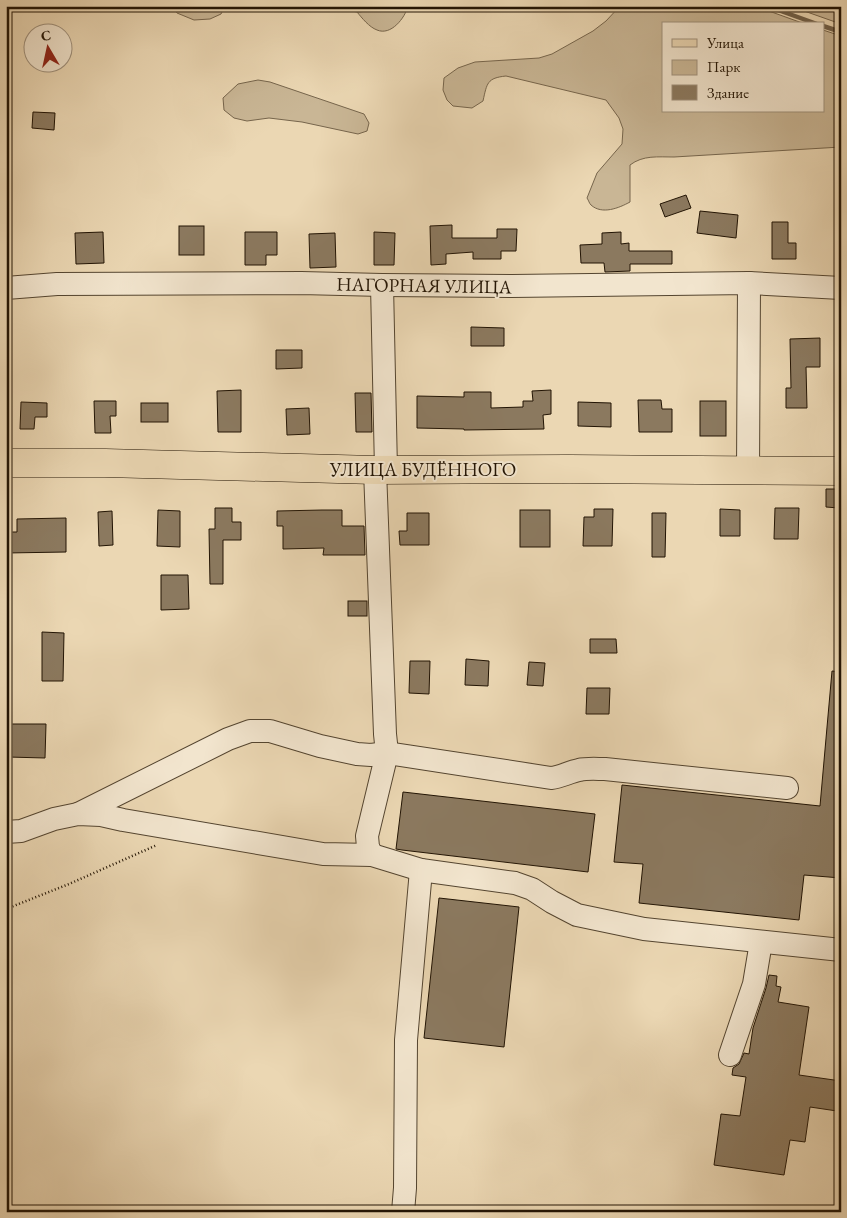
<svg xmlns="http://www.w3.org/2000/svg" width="847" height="1218" font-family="'EB Garamond',serif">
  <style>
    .green { fill: #c9b695; stroke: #76654c }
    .water { fill: #a79578; stroke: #72614a }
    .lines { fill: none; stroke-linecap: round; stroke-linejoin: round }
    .stream { stroke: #72614a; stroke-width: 4.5 }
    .building { fill: #8b795f; stroke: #221404 }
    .minor-casing { stroke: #544530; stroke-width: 24 }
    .major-casing { stroke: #221404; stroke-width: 29 }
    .path { stroke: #221404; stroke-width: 2.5; stroke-dasharray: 1 2.5; stroke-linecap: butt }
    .minor { stroke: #f2e5ce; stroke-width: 22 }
    .major { stroke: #ebd7b3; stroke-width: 28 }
    .labels { text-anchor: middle; stroke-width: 4; stroke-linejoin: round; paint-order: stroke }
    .street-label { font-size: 19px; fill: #221404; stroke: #f2e5ce }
  </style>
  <rect width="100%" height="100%" fill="#ebd7b3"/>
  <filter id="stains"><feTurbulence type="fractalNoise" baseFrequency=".004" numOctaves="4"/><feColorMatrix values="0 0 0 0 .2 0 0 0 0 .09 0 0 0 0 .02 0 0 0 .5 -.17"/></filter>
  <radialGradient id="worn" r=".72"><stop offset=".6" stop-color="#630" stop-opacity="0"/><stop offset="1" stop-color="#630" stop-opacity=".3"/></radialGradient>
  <!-- green -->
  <g class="green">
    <path d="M172,6H225L221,14L210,19L194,20L177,13Z"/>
    <path d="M392,6H408C405,18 391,36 377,30C369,27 362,18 357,12L389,9Z"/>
    <path d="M620,6H755L805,24H663V111H823V30L841,36V147L674,157C658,157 643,155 630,165V202C619,208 602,215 591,205C589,203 589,201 587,198L597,173L622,144L623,129L619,118L606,100L506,76C487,78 487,83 483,101L472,108L453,106L447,100L443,90L444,78L458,68L475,62L539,58L552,54L593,31L606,21Z"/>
    <path d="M790,6H836L841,8V24Z"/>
    <path d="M258,80L270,82L364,114L369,123L367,131L358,134L302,122L269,118L247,121L234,118L224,110L223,98L238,84Z"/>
  </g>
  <!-- water -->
  <path class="water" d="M324,6H392L389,9L357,12Z"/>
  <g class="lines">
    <!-- stream -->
    <g class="stream">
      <path d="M767,6L817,24"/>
      <path d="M823,26L841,32"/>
    </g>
  </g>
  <!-- building -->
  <g class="building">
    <path d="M33,112L55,113L54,130L32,128Z"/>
    <path d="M686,195L691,208L665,217L660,204Z"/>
    <path d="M700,211L738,215L736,238L697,233Z"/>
    <path d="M772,222H788V243H796V259H772Z"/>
    <path d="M452,225V238H497V229H517L516,251H501V259H473V252L446,254V264L431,265L430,226Z"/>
    <rect x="179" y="226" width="25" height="29"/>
    <path d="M103,232L104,263L76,264L75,233Z"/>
    <path d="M245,232H277V255H266V265H245Z"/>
    <path d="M374,232L395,233L394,265H374Z"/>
    <path d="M621,232V244L629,243V251H672V264H630V271L605,272L604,263H581L580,245L602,244V233Z"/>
    <path d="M335,233L336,267L310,268L309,234Z"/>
    <path d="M471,327L504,328V346H471Z"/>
    <path d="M820,338V367H806L807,408H786V388H791L790,339Z"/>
    <path d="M276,350H302V368L276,369Z"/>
    <path d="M241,390V432H218L217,391Z"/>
    <path d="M551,390V414L543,415L544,429L464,430V429L417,428V396L464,397V392H491V408L523,407V401H533L532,391Z"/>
    <path d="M355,393H371L372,432H356Z"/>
    <path d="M638,400H661L662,409H672V432H639Z"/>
    <path d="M94,401H116V416H110L111,433H95Z"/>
    <rect x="700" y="401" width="26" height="35"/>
    <path d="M21,402L47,403V417H35L34,429H20Z"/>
    <path d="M578,402L611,403V427L578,426Z"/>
    <rect x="141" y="403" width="27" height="19"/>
    <path d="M309,408L310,434L287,435L286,409Z"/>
    <path d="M826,489H839V508L826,507Z"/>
    <path d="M215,508H232V522H241V540H223V584H210L209,529H215Z"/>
    <path d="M775,508H799L798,539H774Z"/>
    <path d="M594,509H613L612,546H583L584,517H594Z"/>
    <path d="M720,509L740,510V536H720Z"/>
    <path d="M158,510L180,511V547L157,546Z"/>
    <path d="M322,510H342V526H364L365,555H323L324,548L283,549V526H277V511Z"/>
    <rect x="520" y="510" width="30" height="37"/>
    <path d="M112,511L113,545L99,546L98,512Z"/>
    <path d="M407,513H429V545H400L399,531H407Z"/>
    <path d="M652,513H666L665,557H652Z"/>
    <path d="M66,518V552L6,553V532H17V519Z"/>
    <path d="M161,575H188L189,609L161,610Z"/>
    <rect x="348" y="601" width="19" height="15"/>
    <path d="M42,632L64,633L63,681H42Z"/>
    <path d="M590,639H616L617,653H590Z"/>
    <path d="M466,659L489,661L488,686L465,685Z"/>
    <path d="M410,661H430L429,694L409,693Z"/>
    <path d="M529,662L545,663L543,686L527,685Z"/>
    <path d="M832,671L841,672V878L804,875L799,920L639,903L643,864L614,862L622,785L820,806Z"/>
    <path d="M587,688H610L609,714H586Z"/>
    <path d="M9,724H46L45,758L8,757Z"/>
    <path d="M403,792L595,814L588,872L402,850L396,849Z"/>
    <path d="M439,898L519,907L504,1047L424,1038Z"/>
    <path d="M769,975L777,976L776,986L781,987L778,1002L809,1007L799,1075L841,1081L837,1111L810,1107L805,1142L790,1140L784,1175L714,1165L721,1114L740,1116L746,1077L732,1075L733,1068L739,1064L744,1053L749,1054L753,1028L766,988Z"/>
  </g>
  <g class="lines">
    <!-- minor casing -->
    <g class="minor-casing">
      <g id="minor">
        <path d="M382,285L386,470"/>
        <path d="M6,288L57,284L301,283L382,285L512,286L749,283L841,288"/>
        <path d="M375,470L385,734L387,753L367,836L368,847L372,855L421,870L515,883L532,889L552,902L577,915L644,929L841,950"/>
        <path d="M748,471L749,283"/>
        <path d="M78,814L228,739L250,731H270L320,746L357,754L371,755L387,753L551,778C561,777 569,772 579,770C587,768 597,769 605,769L787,788"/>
        <path d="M6,832L21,831L54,819L78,814L101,815L123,820L323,854L372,855"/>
        <path d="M730,1055L754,984L761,942"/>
        <path d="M403,1212L405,1188L406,1040L421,870"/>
      </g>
    </g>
    <!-- major casing -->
    <g class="major-casing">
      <path id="major" d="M6,463H105L375,470L569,469L841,471"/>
    </g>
    <!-- path -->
    <path class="path" d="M6,909L69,884L157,845"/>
    <!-- minor -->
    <use href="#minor" class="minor"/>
    <!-- major -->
    <use href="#major" class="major"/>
  </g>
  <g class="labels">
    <!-- street labels -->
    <g class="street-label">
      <text transform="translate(424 285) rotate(1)" y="7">НАГОРНАЯ УЛИЦА</text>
      <text x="423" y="476">УЛИЦА БУДЁННОГО</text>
    </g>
  </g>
  <!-- margin -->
  <rect width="847" height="1218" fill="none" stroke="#ebd7b3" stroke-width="25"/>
  <rect x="8" y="8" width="832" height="1203" fill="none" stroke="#221404" stroke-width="2.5"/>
  <rect x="12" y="12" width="822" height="1193" fill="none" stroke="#221404"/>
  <!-- legend -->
  <rect x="662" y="22" width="162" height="90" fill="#f2e5ce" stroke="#9f917d"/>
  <rect x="672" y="39" width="25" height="8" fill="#ebd7b3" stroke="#9f917d"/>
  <text x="707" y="48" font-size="15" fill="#221404">Улица</text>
  <rect x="672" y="60" width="25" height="15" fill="#c9b695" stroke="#9f917d"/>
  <text x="707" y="72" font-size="15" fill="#221404">Парк</text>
  <rect x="672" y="85" width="25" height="15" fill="#8b795f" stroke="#9f917d"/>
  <text x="707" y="98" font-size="15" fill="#221404">Здание</text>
  <!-- north arrow -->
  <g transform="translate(48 48) rotate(351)"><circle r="24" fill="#f2e5ce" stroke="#9f917d"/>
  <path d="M0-4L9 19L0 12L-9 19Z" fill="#8f2418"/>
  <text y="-8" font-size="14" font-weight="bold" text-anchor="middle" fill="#221404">С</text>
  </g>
  <rect width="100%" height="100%" filter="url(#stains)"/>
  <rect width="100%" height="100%" fill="url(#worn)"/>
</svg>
